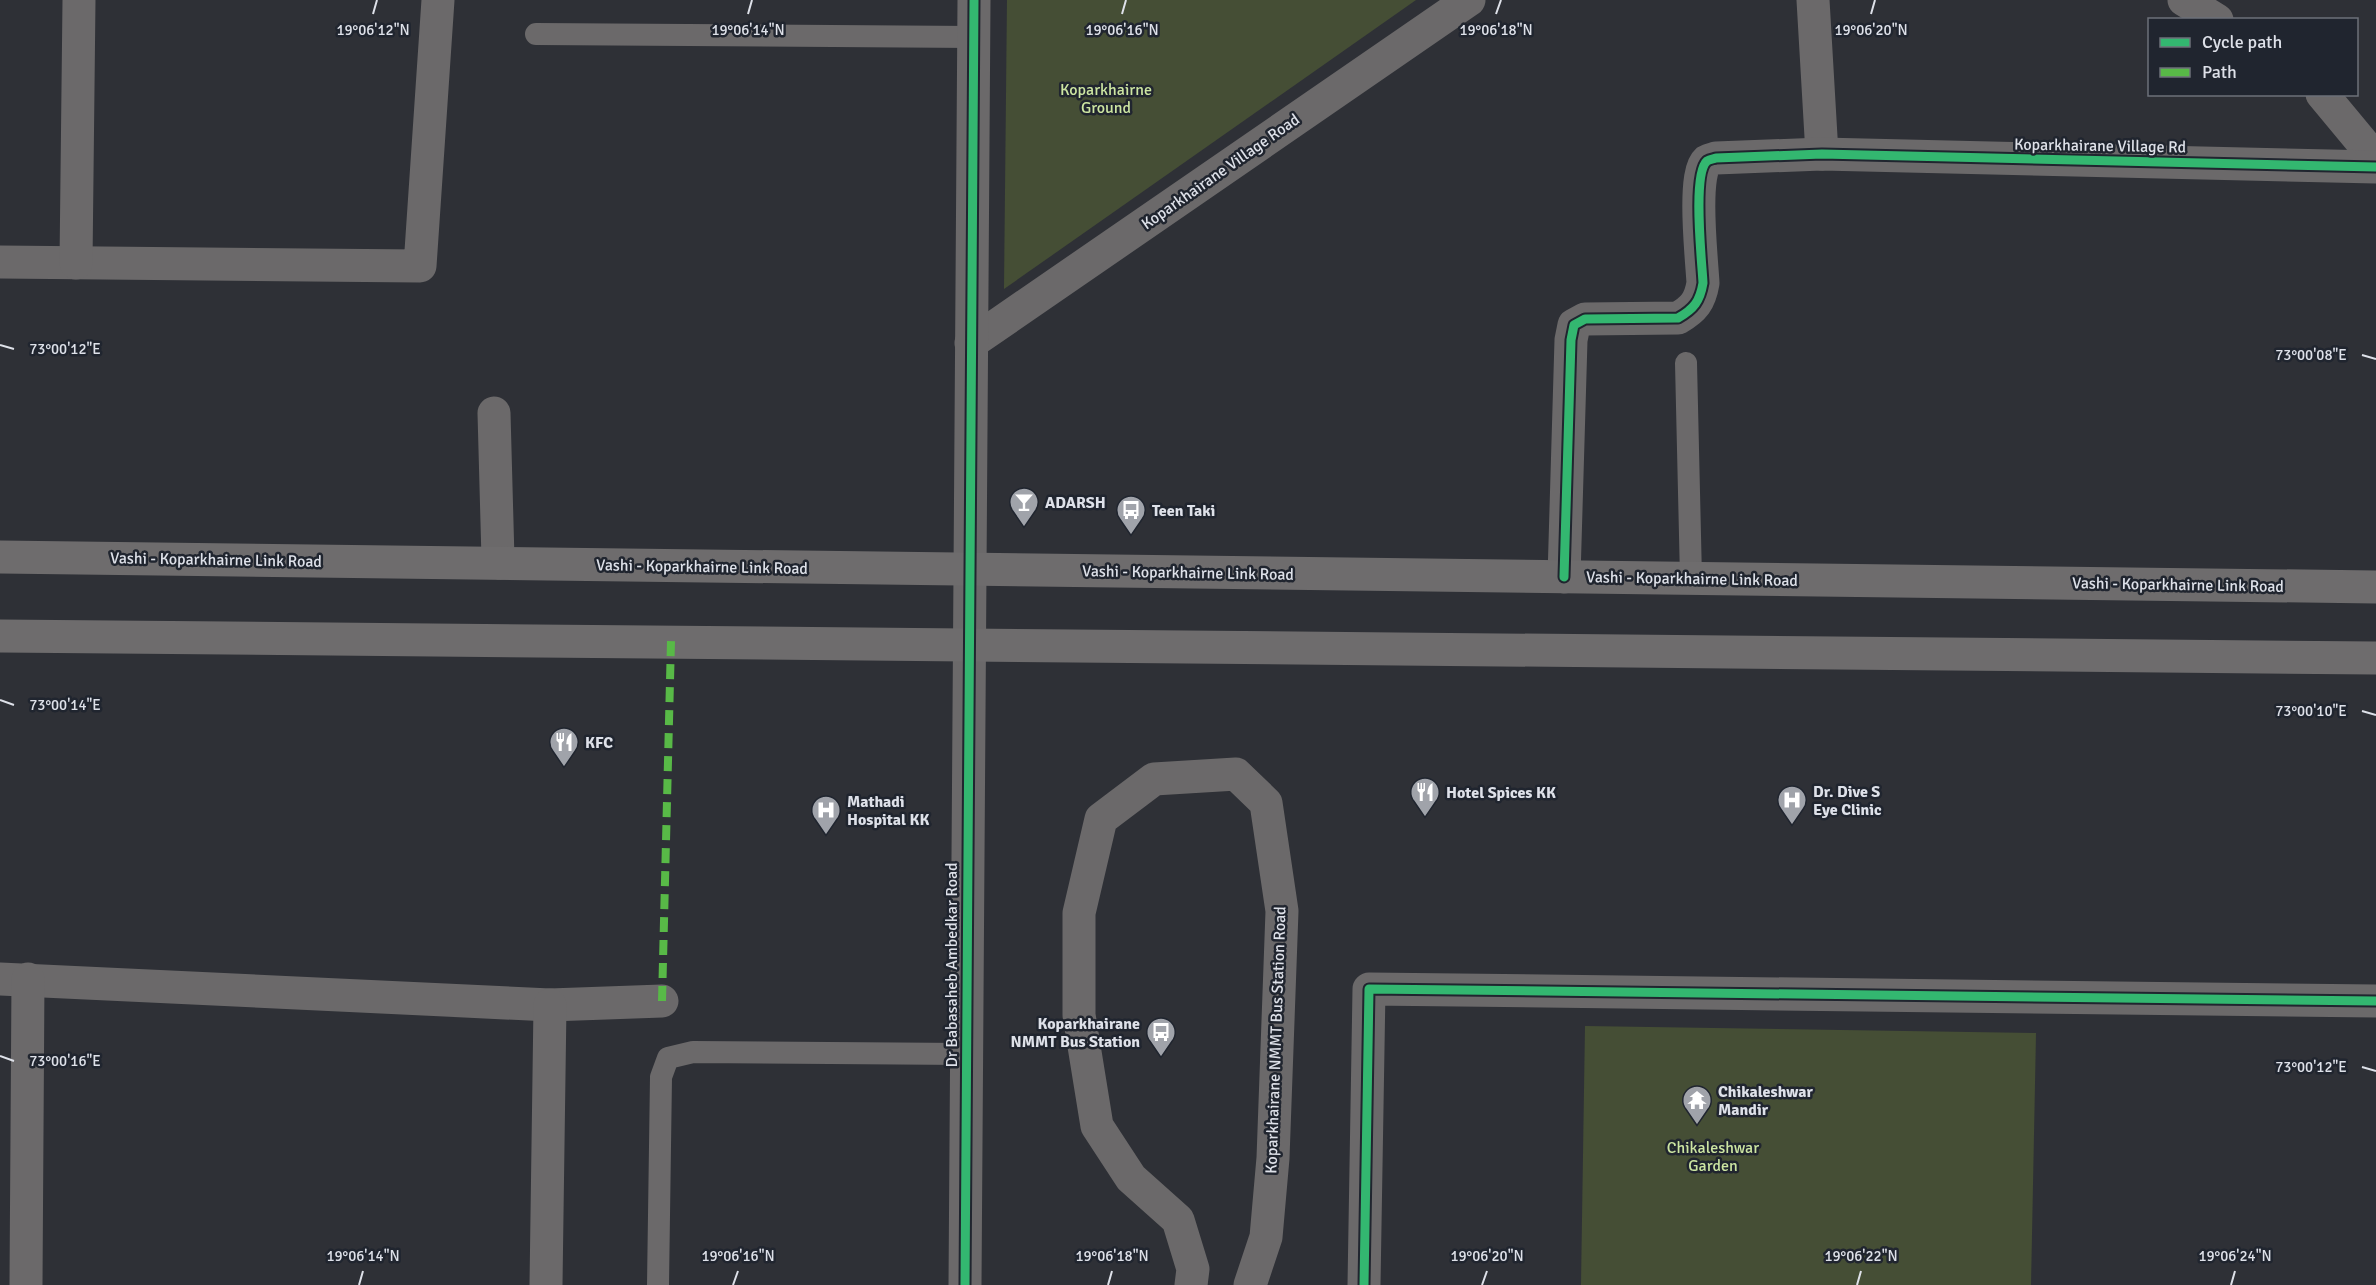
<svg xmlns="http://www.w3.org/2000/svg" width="2376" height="1285" font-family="Signika,sans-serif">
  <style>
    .green { fill: #454e35 }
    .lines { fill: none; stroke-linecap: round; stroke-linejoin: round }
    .service { stroke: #6b696a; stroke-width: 22 }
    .minor { stroke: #6b696a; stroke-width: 33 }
    .tertiary { stroke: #6b696a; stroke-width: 33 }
    .secondary { stroke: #6e6c6d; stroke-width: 33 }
    .quiet { stroke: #58b947; stroke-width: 8; stroke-dasharray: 15 8; stroke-linecap: butt }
    .cycleway-casing { stroke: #20252f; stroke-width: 13 }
    .cycleway { stroke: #33b770; stroke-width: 9 }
    .ticks { fill: none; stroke: #dee1e9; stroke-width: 2 }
    .labels { text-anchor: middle; stroke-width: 5; stroke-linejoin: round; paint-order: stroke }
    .park-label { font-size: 16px; fill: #cde6a2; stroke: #20252f }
    .street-label { font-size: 16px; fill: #dee1e9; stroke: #20252f }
    .poi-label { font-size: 16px; font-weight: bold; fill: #dee1e9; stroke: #20252f; text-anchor: start }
    .ticks-label { font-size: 15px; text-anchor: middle; fill: #dee1e9; stroke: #20252f; stroke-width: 5; stroke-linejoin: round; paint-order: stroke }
  </style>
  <rect width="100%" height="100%" fill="#2e3036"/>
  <!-- green -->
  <g class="green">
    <path d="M1007,0H1416L1004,289Z"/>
    <path d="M1585,1026L2036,1033L2031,1285H1581Z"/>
  </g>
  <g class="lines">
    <!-- service -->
    <g class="service">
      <path d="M536,34L974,37"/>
      <path d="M1686,363L1691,578"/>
      <path d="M658,1285L661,1077L668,1058L693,1052L965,1054"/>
    </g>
    <!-- minor -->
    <g class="minor">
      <path d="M1813,0L1822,154"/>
      <path d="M2184,0L2217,20"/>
      <path d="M2322,94L2376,159"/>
      <path d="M0,262L420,266L438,0"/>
      <path d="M76,263L79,0"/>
      <path d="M971,343L1469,0"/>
      <path d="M494,413L498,559L500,563"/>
      <path d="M1564,577L1571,340L1574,325L1585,319L1678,318C1694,309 1700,301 1703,283C1702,262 1692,174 1707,161C1710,159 1713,159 1716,158L1822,154L2376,167"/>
      <path d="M0,979L550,1005L662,1001"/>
      <path d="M26,1285L28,979"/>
      <path d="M546,1285L550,1005"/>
      <path d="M1191,1285L1193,1269L1178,1220L1131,1178L1097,1126L1079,1015V913L1101,819L1154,779L1236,774L1266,803L1282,911L1273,1158L1266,1237L1250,1285"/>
      <path d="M1364,1285L1369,989L2376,1001"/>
    </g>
    <!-- tertiary -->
    <path class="tertiary" d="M965,1285L974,0"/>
    <!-- secondary -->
    <g class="secondary">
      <path d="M0,557L2376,587"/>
      <path d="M0,636L2376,658"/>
    </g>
    <!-- quiet -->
    <path class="quiet" d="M662,1001L671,641"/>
    <!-- cycleway casing -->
    <g class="cycleway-casing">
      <g id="cycleway">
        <path d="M1564,577L1571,340L1574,325L1585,319L1678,318C1694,309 1700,301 1703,283C1702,262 1692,174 1707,161C1710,159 1713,159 1716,158L1822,154L2376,167"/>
        <path d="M965,1285L974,0"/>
        <path d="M1364,1285L1369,989L2376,1001"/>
      </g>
    </g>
    <!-- cycleway -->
    <use href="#cycleway" class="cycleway"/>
  </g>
  <!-- ticks -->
  <path class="ticks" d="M373,14L377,0M748,14L752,0M1122,14L1126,0M1496,14L1501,0M1871,14L1875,0M0,345L14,349M2362,355L2376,359M0,700L14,705M2362,711L2376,715M0,1056L14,1061M2362,1067L2376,1071M359,1285L363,1271M733,1285L738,1271M1108,1285L1112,1271M1482,1285L1487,1271M1857,1285L1861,1271M2231,1285L2235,1271"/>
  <!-- icons -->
  <defs>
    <g id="bar-pin" transform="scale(1.5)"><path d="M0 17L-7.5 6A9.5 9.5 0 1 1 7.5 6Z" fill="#a0a3aa" stroke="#20252f"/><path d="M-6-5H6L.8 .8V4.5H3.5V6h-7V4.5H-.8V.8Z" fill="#fff"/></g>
    <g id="bus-pin" transform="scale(1.5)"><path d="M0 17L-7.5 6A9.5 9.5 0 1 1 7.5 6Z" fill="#a0a3aa" stroke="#20252f"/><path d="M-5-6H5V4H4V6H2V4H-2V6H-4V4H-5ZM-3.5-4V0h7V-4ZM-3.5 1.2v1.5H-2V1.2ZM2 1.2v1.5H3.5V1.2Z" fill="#fff"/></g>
    <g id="restaurant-pin" transform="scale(1.5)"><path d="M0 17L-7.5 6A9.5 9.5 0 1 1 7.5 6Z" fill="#a0a3aa" stroke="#20252f"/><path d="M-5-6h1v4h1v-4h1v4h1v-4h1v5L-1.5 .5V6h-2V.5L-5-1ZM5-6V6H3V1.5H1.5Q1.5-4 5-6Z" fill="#fff"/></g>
    <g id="hospital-pin" transform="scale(1.5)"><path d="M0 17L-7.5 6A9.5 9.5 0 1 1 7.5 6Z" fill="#a0a3aa" stroke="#20252f"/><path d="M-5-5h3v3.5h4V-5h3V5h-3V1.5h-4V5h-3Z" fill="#fff"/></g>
    <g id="temple-pin" transform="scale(1.5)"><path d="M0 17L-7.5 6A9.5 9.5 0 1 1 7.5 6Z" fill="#a0a3aa" stroke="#20252f"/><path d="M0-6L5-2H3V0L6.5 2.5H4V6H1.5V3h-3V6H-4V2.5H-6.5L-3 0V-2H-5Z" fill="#fff"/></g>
  </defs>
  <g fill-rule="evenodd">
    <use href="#bar-pin" x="1024" y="502"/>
    <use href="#bus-pin" x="1131" y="510"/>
    <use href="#restaurant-pin" x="564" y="742"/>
    <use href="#restaurant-pin" x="1425" y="792"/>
    <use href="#hospital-pin" x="1792" y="800"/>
    <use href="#hospital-pin" x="826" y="810"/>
    <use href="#bus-pin" x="1161" y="1032"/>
    <use href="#temple-pin" x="1697" y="1100"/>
  </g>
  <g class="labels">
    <!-- park labels -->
    <g class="park-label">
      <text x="1106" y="95">Koparkhairne<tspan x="1106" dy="18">Ground</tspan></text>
      <text x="1713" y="1153">Chikaleshwar<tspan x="1713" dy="18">Garden</tspan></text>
    </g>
    <!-- street labels -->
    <g class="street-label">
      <text transform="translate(2100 145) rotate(1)" y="6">Koparkhairane Village Rd</text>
      <text transform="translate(1220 171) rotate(-35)" y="6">Koparkhairane Village Road</text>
      <text transform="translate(216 559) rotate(1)" y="6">Vashi - Koparkhairne Link Road</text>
      <text transform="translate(702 566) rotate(1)" y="6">Vashi - Koparkhairne Link Road</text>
      <text transform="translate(1188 572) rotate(1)" y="6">Vashi - Koparkhairne Link Road</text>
      <text transform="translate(1692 578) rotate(1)" y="6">Vashi - Koparkhairne Link Road</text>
      <text transform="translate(2178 584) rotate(1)" y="6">Vashi - Koparkhairne Link Road</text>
      <text transform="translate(951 965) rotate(-90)" y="6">Dr Babasaheb Ambedkar Road</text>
      <text transform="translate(1275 1040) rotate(-88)" y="6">Koparkhairane NMMT Bus Station Road</text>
    </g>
    <!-- poi labels -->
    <g class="poi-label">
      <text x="1045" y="508">ADARSH</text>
      <text x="1152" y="516">Teen Taki</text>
      <text x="585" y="748">KFC</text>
      <text x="1813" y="797">Dr. Dive S<tspan x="1813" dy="18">Eye Clinic</tspan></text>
      <text x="1446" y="798">Hotel Spices KK</text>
      <text x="847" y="807">Mathadi<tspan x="847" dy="18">Hospital KK</tspan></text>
      <text x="1140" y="1029" text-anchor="end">Koparkhairane<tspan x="1140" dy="18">NMMT Bus Station</tspan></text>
      <text x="1718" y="1097">Chikaleshwar<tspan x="1718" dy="18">Mandir</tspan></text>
    </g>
  </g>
  <g class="ticks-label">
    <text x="373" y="35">19°06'12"N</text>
    <text x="748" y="35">19°06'14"N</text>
    <text x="1122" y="35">19°06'16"N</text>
    <text x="1496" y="35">19°06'18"N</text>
    <text x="1871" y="35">19°06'20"N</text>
    <text x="65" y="354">73°00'12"E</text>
    <text x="2311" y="360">73°00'08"E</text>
    <text x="65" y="710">73°00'14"E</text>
    <text x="2311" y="716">73°00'10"E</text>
    <text x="65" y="1066">73°00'16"E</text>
    <text x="2311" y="1072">73°00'12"E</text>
    <text x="363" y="1261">19°06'14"N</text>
    <text x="738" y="1261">19°06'16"N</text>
    <text x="1112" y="1261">19°06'18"N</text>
    <text x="1487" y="1261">19°06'20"N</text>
    <text x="1861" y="1261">19°06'22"N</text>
    <text x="2235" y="1261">19°06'24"N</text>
  </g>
  <!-- legend -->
  <rect x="2148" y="18" width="210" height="78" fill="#20252f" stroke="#6c7079" stroke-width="1.5"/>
  <rect x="2160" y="38" width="30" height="9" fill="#33b770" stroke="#6c7079" stroke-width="1.5"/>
  <text x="2202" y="48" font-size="18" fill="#dee1e9">Cycle path</text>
  <rect x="2160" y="68" width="30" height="9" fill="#58b947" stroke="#6c7079" stroke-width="1.5"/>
  <text x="2202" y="78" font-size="18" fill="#dee1e9">Path</text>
</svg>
